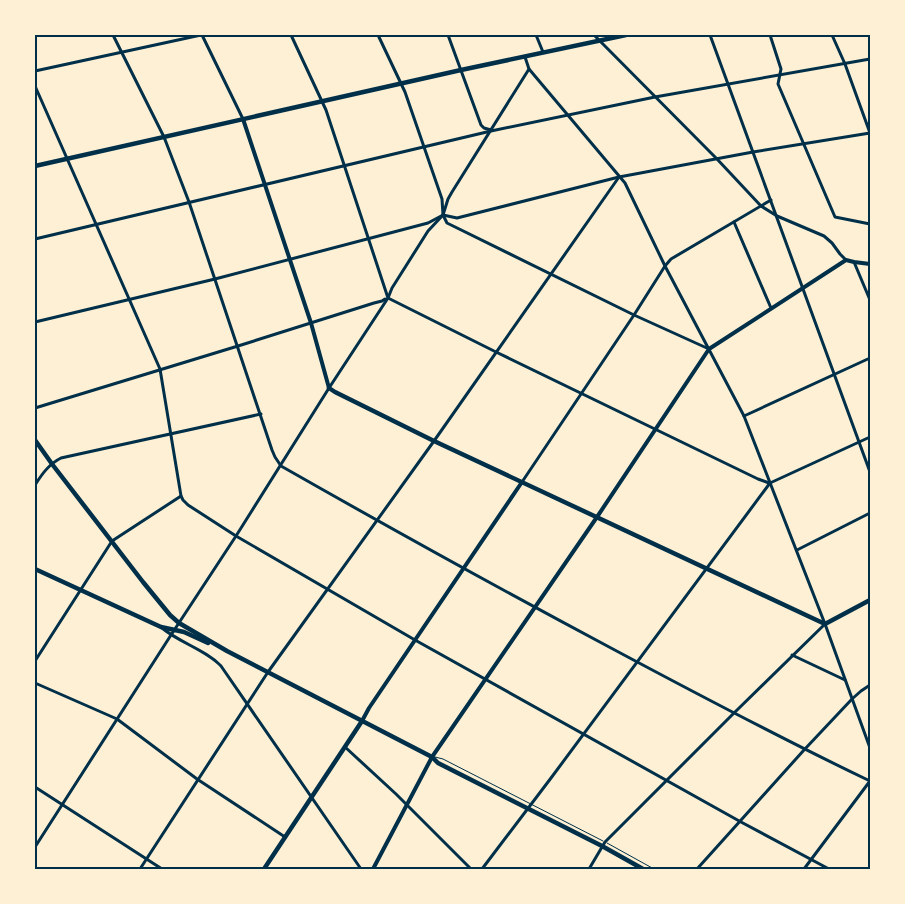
<svg xmlns="http://www.w3.org/2000/svg" width="905" height="904" font-family="'Sofia Sans Condensed',sans-serif">
  <style>
    .lines { fill: none; stroke-linecap: round; stroke-linejoin: round }
    .service { stroke: #003049; stroke-width: 1 }
    .minor { stroke: #003049; stroke-width: 3 }
    .tertiary { stroke: #003049; stroke-width: 4 }
    .secondary { stroke: #003049; stroke-width: 4.5 }
    .primary { stroke: #003049; stroke-width: 4.5 }
    .neatline { fill: none; stroke: #003049; stroke-width: 2 }
  </style>
  <rect width="100%" height="100%" fill="#fdf0d5"/>
  <g class="lines">
    <!-- service -->
    <g class="service">
      <path d="M435,757L443,759L603,841"/>
      <path d="M607,843L654,869"/>
    </g>
    <!-- minor -->
    <g class="minor">
      <path d="M113,35L164,137L189,202L272,450L275,457L281,466C390,528 500,589 611,648C697,694 782,739 870,781"/>
      <path d="M202,35L243,119"/>
      <path d="M291,35L326,110L388,298L496,352L758,479L769,483"/>
      <path d="M378,35L405,92L442,199L443,215L447,223L634,315L709,349"/>
      <path d="M448,35L481,125L484,128L491,130"/>
      <path d="M536,35L543,52"/>
      <path d="M594,35L717,159L761,206L777,216L824,236L832,243L840,254L846,260"/>
      <path d="M710,35L870,472"/>
      <path d="M770,35L781,69L778,84L835,217L870,224"/>
      <path d="M832,35L845,64L870,133"/>
      <path d="M525,57L529,69L625,183L665,266L744,416L825,624L870,748"/>
      <path d="M35,71L201,35"/>
      <path d="M35,86L160,369L181,496L183,500L188,505L236,536L415,640L741,822L829,869"/>
      <path d="M734,222L771,308"/>
      <path d="M35,239L491,131L655,97L870,59"/>
      <path d="M854,262L870,300"/>
      <path d="M35,322L215,279L428,223L443,215L457,218L619,177L753,152L870,133"/>
      <path d="M35,408L238,346L374,303L382,301L385,299"/>
      <path d="M744,416L870,358"/>
      <path d="M522,482L634,315L665,266L671,259L771,200"/>
      <path d="M35,485C42,474 49,464 61,458L261,414"/>
      <path d="M797,550L870,513"/>
      <path d="M162,628C180,643 206,650 221,666L361,869"/>
      <path d="M792,655L845,680"/>
      <path d="M35,661L112,541L181,496"/>
      <path d="M35,683L117,719L197,779L285,837"/>
      <path d="M345,747L396,794L471,869"/>
      <path d="M35,787L162,869"/>
      <path d="M35,847L171,635L236,536L329,388L388,298L392,288L428,231L443,215L448,199L452,192L529,69"/>
      <path d="M140,869L268,672L434,441L619,177"/>
      <path d="M482,869L551,778L770,483L870,437"/>
      <path d="M589,869L605,842L734,713L825,624"/>
      <path d="M697,869L804,750L852,699L861,691L870,685"/>
      <path d="M804,869L870,781"/>
    </g>
    <!-- tertiary -->
    <g class="tertiary">
      <path d="M243,119L311,323L329,388"/>
      <path d="M362,721L369,708L522,482"/>
      <path d="M373,869L432,757L597,517L709,349L846,260L854,262L870,264"/>
    </g>
    <!-- secondary -->
    <g class="secondary">
      <path d="M35,166L461,70L626,35"/>
      <path d="M329,388L335,392L434,441L825,624L870,600"/>
      <path d="M35,569L161,627L175,630"/>
      <path d="M264,869L362,721"/>
    </g>
    <!-- primary -->
    <g class="primary">
      <path d="M35,440L52,464L143,582L170,615L179,623L227,651L432,757L438,763L602,846L643,869"/>
      <path d="M175,630L184,632L208,643"/>
    </g>
  </g>
  <!-- border -->
  <rect width="905" height="904" fill="none" stroke="#fdf0d5" stroke-width="72"/>
  <rect x="36" y="36" width="833" height="832" class="neatline"/>
</svg>
